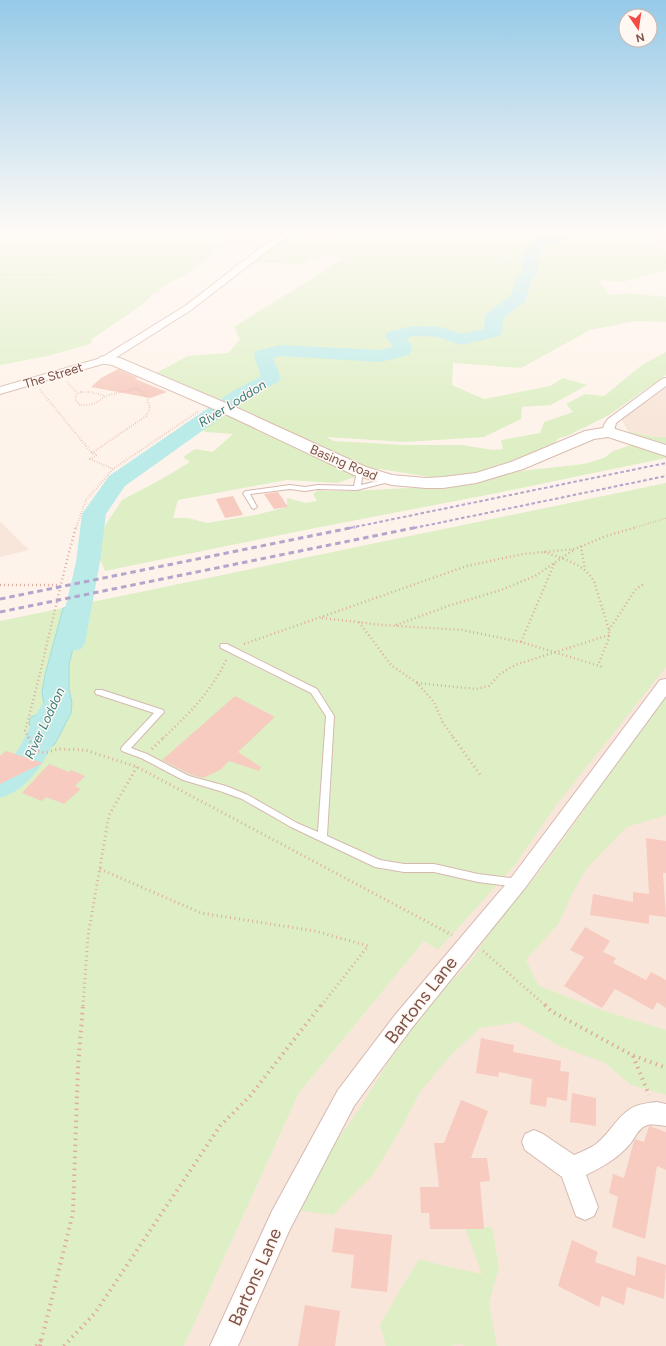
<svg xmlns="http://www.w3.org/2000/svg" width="666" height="1346" font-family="Figtree,sans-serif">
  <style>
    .residential { fill: #f9e6da }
    .green { fill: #deefc6 }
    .water { fill: #bbebe9; stroke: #a0dedc }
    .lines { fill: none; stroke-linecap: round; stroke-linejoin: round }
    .river { fill: #bbebe9; fill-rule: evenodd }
    .building { fill: #f7cbbf }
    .lane-casing { stroke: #d5b9b0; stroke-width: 2 }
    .street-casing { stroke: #d5b9b0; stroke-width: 2 }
    .secondary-casing { stroke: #dbbbaf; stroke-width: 2 }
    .path-far4 { stroke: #ddada0; stroke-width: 1.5; stroke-dasharray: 0.5 2; stroke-linecap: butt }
    .path-far3 { stroke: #ddada0; stroke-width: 2; stroke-dasharray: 0.5 2; stroke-linecap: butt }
    .path-far2 { stroke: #ddada0; stroke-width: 2.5; stroke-dasharray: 1 3; stroke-linecap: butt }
    .path-far1 { stroke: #ddada0; stroke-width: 3; stroke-dasharray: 1 3.5; stroke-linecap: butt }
    .path { stroke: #ddada0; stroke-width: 4; stroke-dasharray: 1.5 4.5; stroke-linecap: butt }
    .lane { fill: #fff; fill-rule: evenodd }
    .street { fill: #fff; fill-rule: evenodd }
    .secondary { fill: #fff; fill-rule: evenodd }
    .rail-far1 { stroke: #b3a5cb; stroke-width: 2; stroke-dasharray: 3.5 2.5; stroke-linecap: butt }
    .rail { stroke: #b3a5cb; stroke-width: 3; stroke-dasharray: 5.5 4; stroke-linecap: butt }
    .labels { text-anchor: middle; stroke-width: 3; stroke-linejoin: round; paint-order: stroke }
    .far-street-label { font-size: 13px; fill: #7d5249; stroke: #fff8f2 }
    .far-water-label { font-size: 13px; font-style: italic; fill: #387b7b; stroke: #fff8f2 }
    .near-street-label { font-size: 18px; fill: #7d5249; stroke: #fff8f2 }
  </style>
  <rect width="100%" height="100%" fill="#fef3ea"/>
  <!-- residential -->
  <g class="residential">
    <path d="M666,388V437H654L628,431L621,419Z"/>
    <path d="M0,521L29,550L0,557Z"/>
    <path d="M666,649V1346H184L299,1093L648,668Z"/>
  </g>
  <!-- green -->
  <g class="green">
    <path d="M0,230H180L184,236L211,233L225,245L212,253L214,254L186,274L159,289L160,290L159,292L154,293L142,305L92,339L90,341H93L90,344L48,356L0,365Z"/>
    <path d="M379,230H647L650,245L666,249V270L622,282L598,280L610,295L626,293L666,297V322L636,321L590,330L521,368L453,363L452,385L484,399L550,386L563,378L587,385L551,405L522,407L521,419L484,437L405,442L326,437L334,441L405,445H462L493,450L503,449L501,440L540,433L544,422L573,412L566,404L585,394L604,396L642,365L666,352V375L609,415L567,436L559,438L552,446L520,461L479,474L436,478L380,469L337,483L287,480L178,500L173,518H188L207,523L255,515L287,507V498L306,503L317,501L313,494L317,491H350L428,487L520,471L584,464L604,458L613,451L634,444L666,455V458L492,494L310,529L105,571L97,553L104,527L122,500L160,480L190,462L183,457L195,449L213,452L233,434L206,432L197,427L220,411L248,415L156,373L188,356L229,353L240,339L234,327L343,259L327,255L305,261V265L283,263H246L277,240L296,233L308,240L342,238L347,235Z"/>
    <path d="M628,431L654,437H666V445L629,433Z"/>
    <path d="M666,483V667L557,804L515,865L438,950L424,941L299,1093L184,1346H0V621Z"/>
    <path d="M666,697V815L627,827L587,868L572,894L559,923L526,960L539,986L607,1012L666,1030V1095L631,1085L605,1063L559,1046L518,1022L480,1028L452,1054L420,1092L401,1129L372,1176L333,1215L295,1210L324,1158L358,1111L387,1064L431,1002L470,962L500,918L537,875L580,816L610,772Z"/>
    <path d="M492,1227L499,1267L489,1303L497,1346H464L462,1344L450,1346H386L380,1325L399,1292L419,1259L449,1267L482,1274L465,1228Z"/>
  </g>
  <!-- water -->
  <path class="water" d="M84,604L77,639L73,649L69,664V689L72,703L71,713L55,744L50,747L38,746C34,741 33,732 34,726L29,725L30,718L39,713L44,705L42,692L45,675L63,608Z"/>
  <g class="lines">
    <!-- river -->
    <g class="river">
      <path d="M560,230H580L578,233L547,246L538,256V272L533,278L525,302L503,318L502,332L499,336L461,345L438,337L414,336L406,338C411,344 414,348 409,355L380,362L281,356L273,358L281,378L278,382L247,399L125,486L106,514L100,562L85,643L81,649L71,651L61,649L57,643L76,562L82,514L109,476L233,391L261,376L254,355L256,351L280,345L380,350L394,347L385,336L388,332L414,326L440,327L462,334L484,329L485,316L488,312L511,296L517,277L522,271V255L537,240Z"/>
      <path d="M53,700L63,703L68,710C53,743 38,787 0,798V770C22,753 28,726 43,703Z"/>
    </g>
  </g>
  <!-- building -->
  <g class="building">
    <path d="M118,369L138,378L135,379L167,392L150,398L91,387L101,378Z"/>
    <path d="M278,492L288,507L274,509L264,494Z"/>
    <path d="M233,496L243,515L225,518L216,499Z"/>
    <path d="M235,696L275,717L238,752L261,767L259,771L229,761L220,770L203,778L192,775L162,760Z"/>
    <path d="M6,751L43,763L0,784V756Z"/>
    <path d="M49,764L69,772L71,770L85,776L75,786L81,789L64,804L46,797L42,801L22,793Z"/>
    <path d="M646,838L666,841V873H663L666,917L649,915V924L590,915L593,894L633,902V892L649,894Z"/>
    <path d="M585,927L610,941L603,952L616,958L613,963L646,980L651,972L666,980V1008L657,1002L653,1010L615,989L602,1008L564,986L584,957L570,950Z"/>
    <path d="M481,1038L514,1045L513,1052L561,1061L560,1071L569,1072L567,1101L547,1097L546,1107L530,1104L532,1079L499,1072L498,1077L476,1073Z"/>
    <path d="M572,1093L596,1098V1126L570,1122Z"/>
    <path d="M461,1100L488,1111L471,1158H487L490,1181L480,1182L484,1229H430L429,1213H421L420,1187H439L434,1143H444Z"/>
    <path d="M649,1126L666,1132V1170L657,1166L645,1239L612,1227L618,1197L609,1193L613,1174L624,1178L634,1141L635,1139L644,1142Z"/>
    <path d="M335,1228L392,1235L387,1292L351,1288L354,1255L332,1252Z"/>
    <path d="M572,1240L598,1252L595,1262L635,1276L637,1256L666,1265L664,1299L627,1287L624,1305L602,1296L599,1307L558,1286Z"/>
    <path d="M305,1305L340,1311L335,1346H298Z"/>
  </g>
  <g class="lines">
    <!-- lane casing -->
    <g class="lane-casing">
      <g id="lane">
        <path d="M360,469L363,471L361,485L391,478L394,480L393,481L357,490L318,489L305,491L290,489L250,494L257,507L254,509L252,508L243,493L246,491L290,485L305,487L318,485L354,486L357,471Z"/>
        <path d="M221,644H227L317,689L334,716L327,836L380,860L404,864H434L478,874L517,879L520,880L522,883L520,886L517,887L478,882L434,872H404L375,867L291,827L242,799L220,791L183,780L141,758L122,751L121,749L122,747L154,713L96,694L95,692L96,690H102L163,710L164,712L131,748L147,754L189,776L226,786L248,795L297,823L318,832L326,716L311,693L221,648L220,646Z"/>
      </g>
    </g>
    <!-- street casing -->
    <g class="street-casing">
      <g id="street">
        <path d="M288,230H298L266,252L191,310L109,362L0,394V387L101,358L185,306L260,248Z"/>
        <path d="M666,378V386L616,423L613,435H605C601,429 604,424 608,419L662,379Z"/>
        <path d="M666,679V696L525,888L411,1029L354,1106L290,1229L238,1346H210L272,1211L338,1090L395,1015L511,878L660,680Z"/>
        <path d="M657,1102L666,1104V1126C659,1125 651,1123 645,1126C637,1130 634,1140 629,1145C617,1159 602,1167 586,1175L598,1207L594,1216L585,1220L576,1216L562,1177L525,1150L522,1142L525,1134L534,1130L543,1134L574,1155C581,1152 589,1149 596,1144C609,1134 617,1117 630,1109C638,1104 648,1103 657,1102Z"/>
      </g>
    </g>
    <!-- secondary casing -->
    <g class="secondary-casing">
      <path id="secondary" d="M105,356L120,358L235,407L366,467L392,475L426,478L443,477L476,473L511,462L585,431L609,427L666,445V456L608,437L594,439L523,469L476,483L443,488H426L392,485L354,475L223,413L112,365L100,363L98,360L100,357Z"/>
    </g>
    <!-- path-far4 -->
    <path class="path-far4" d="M0,275H54"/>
    <!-- path-far3 -->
    <g class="path-far3">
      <path d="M67,382L77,393"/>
      <path d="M40,390L92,453L97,455L90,459L113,469"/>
      <path d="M81,392H91L105,396C97,404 91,405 80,405L75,400L77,393Z"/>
      <path d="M92,453L146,416L150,409L147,398L138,388L105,396"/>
      <path d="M76,528L86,500L113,469L199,411"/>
      <path d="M634,528L666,518"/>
    </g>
    <!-- path-far2 -->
    <g class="path-far2">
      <path d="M581,546L585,570"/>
      <path d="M544,552C563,559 583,563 594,581L609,630V638L598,665"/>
      <path d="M0,585H60"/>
      <path d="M322,618L382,625L462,630L521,642L603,667"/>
      <path d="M359,622L391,665L417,683L434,702L443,723L454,738"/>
      <path d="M396,625L451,605L501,590L535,576L575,549"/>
      <path d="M609,630L636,589L644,584"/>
      <path d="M521,642L555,562"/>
      <path d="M244,644L467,566L523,554L575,549L606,536L637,527"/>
      <path d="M417,683L476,689L489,686L500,674L515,665L609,635"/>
      <path d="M29,738L25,731C44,663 57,594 76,527"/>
      <path d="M163,738C189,714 212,691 227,658"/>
    </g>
    <!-- path-far1 -->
    <g class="path-far1">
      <path d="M28,737L35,750L44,753L58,749L85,750L137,767L452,935"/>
      <path d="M453,737L481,776"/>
      <path d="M152,749L164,737"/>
      <path d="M100,869L201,913L315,931L368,946L321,1006"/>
      <path d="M483,951L546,1006"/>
      <path d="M83,1006L88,936L109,815L138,765"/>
    </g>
    <!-- path -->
    <g class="path">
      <path d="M545,1005L551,1011L632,1055L666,1068"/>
      <path d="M633,1056L649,1095"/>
      <path d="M36,1346L41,1340"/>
      <path d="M40,1346L73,1213L78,1067L83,1005"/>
      <path d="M64,1346L95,1313L220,1126L250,1096L321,1005"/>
    </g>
    <!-- lane -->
    <use href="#lane" class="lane"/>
    <!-- street -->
    <use href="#street" class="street"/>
    <!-- secondary -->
    <use href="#secondary" class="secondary"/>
    <!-- rail-far1 -->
    <g class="rail-far1">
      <path d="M350,528L666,463"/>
      <path d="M414,528L666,476"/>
    </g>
    <!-- rail -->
    <g class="rail">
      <path d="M0,599L355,527"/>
      <path d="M0,612L418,527"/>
    </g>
  </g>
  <!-- sky -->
  <linearGradient id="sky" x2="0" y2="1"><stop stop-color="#96cae8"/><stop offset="0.55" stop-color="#fffaf6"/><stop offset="1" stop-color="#fffaf6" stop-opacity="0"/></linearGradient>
  <rect width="666" height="419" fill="url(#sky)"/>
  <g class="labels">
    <!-- far-street labels -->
    <g class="far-street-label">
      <text transform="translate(53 375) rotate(-17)" y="5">The Street</text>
      <text transform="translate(344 462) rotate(23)" y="5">Basing Road</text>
    </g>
    <!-- far-water labels -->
    <g class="far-water-label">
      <text transform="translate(232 403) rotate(-32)" y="5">River Loddon</text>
      <text transform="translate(44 723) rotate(-65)" y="5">River Loddon</text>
    </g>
    <!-- near-street labels -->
    <g class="near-street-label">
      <text transform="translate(421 1000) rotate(-52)" y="6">Bartons Lane</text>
      <text transform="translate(255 1277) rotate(-66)" y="6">Bartons Lane</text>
    </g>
  </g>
  <!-- north arrow -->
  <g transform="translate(638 28) rotate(167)"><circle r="19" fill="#fff8f2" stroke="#cbb6ae"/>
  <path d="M0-3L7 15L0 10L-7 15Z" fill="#f34b44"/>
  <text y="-6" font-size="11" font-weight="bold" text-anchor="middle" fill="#7d5249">N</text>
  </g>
</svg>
